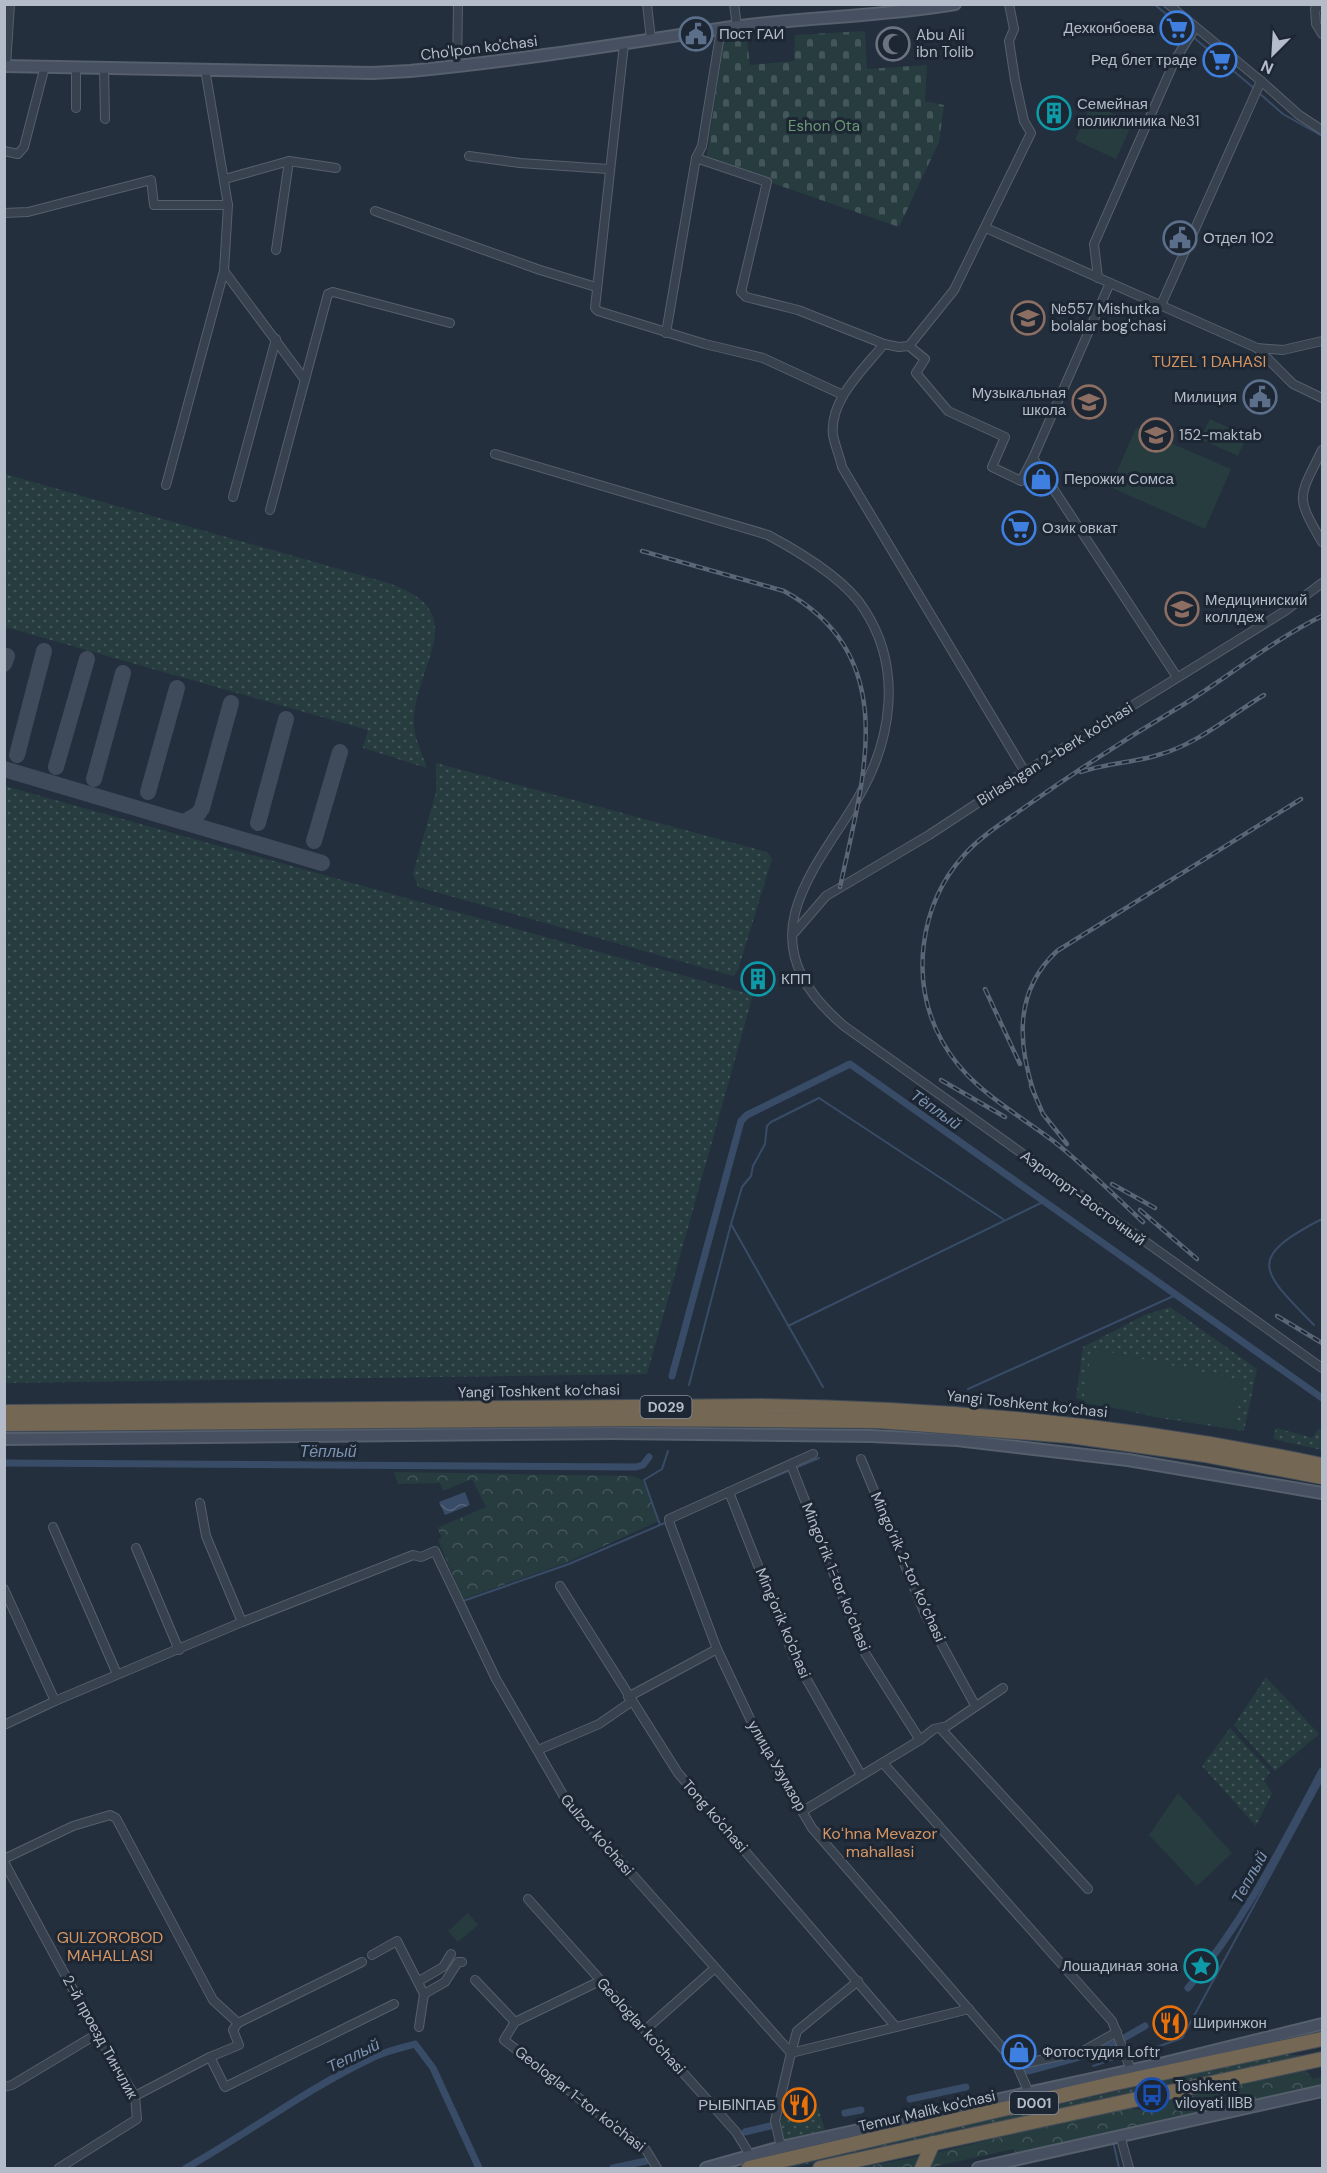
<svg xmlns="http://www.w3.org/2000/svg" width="1327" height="2173" font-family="'DM Sans',sans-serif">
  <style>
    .grass { fill: url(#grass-dots) }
    .forest { fill: url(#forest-crowns) }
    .cemetery { fill: url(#cemetery-stones) }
    .pitch { fill: #263c3f }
    .water { fill: url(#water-waves) }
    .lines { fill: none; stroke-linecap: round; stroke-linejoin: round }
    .stream { stroke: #394c67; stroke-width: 2 }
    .canal { stroke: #394c67; stroke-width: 7 }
    .taxiway { stroke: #3f4a5a; stroke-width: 16 }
    .street-casing { stroke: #565f6c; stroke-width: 10 }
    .secondary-casing { stroke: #565f6c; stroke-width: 14 }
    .highway-casing { stroke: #434c59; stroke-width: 16 }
    .street { stroke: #38414e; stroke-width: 8 }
    .secondary { stroke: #465061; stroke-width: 10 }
    .highway { stroke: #746855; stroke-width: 14 }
    .rail-casing { stroke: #5a6575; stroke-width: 4.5 }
    .rail { stroke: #1d2633; stroke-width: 2; stroke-dasharray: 7; stroke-linecap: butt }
    .labels { text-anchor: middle; stroke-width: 6; stroke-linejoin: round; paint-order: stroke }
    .shield { fill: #1d2633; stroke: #878f9c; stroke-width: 1.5 }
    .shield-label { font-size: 14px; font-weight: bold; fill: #b4bcc9 }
    .poi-label { font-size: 15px; fill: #b4bcc9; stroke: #1d2633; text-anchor: start }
    .street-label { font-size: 15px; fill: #b4bcc9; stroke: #1d2633 }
    .park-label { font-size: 15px; fill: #6b9a76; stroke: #1d2633 }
    .neighbourhood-label { font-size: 16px; fill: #d59563; stroke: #1d2633 }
    .water-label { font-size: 16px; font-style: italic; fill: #7c92b1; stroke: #1d2633 }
  </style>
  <defs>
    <pattern id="grass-dots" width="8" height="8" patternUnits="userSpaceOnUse" patternTransform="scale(1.5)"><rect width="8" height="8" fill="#263c3f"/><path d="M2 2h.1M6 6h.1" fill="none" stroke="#435659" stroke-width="1.8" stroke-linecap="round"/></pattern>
    <pattern id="forest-crowns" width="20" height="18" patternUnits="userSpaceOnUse" patternTransform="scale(1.5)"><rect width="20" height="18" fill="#263c3f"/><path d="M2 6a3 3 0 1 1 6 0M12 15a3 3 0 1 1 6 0" fill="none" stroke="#435659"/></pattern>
    <pattern id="cemetery-stones" width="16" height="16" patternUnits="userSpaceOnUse" patternTransform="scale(1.5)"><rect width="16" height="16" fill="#263c3f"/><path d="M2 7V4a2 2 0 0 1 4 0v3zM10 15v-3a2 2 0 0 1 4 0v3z" fill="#435659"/></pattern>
    <pattern id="water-waves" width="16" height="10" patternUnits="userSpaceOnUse" patternTransform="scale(1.5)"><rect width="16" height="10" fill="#394c67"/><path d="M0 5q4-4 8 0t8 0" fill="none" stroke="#53647b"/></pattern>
  </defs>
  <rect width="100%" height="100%" fill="#242f3e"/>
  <!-- grass -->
  <g class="grass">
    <path d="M5,474L381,581C473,608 421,655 414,715C412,733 421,751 427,768L363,748L368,730L5,627Z"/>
    <path d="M436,763L767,852L772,859L738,970L733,976L418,887L413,874L436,792Z"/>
    <path d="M5,786L753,995L647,1374L5,1383Z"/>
    <path d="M1170,1307L1257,1369L1244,1431L1154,1417L1076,1398L1083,1347L1145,1315Z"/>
    <path d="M1276,1428L1313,1438L1318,1429L1322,1430V1450L1273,1439Z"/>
    <path d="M1266,1677L1319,1734L1275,1771L1234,1725Z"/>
    <path d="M1230,1728L1270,1772L1264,1781L1272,1793L1256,1826L1202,1766Z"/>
    <path d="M1284,2054L1302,2056L790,2168H773Z"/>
    <path d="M818,2107L825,2130L782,2140L778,2120L790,2112Z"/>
  </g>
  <!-- forest -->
  <g class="forest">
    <path d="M394,1472L633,1476L642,1480L659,1521L566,1563L463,1599L438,1540L442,1538L437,1528L486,1507L472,1479L443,1491L440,1483L398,1484Z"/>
    <path d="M1302,2067L1313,2079L1322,2077V2085L1017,2154L1013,2149L928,2168L931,2154L1122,2108L1142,2110L1162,2105L1166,2097Z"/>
    <path d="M922,2156L919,2168H859Z"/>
  </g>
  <!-- cemetery -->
  <path class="cemetery" d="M865,31L867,69L927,65L925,101L944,105L939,142L899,227L706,160L724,42L747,40L750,65L794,61L795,35Z"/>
  <!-- pitch -->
  <g class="pitch">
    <path d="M1091,104L1133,122L1116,159L1075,140Z"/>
    <path d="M1210,419L1247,436L1238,456L1200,439Z"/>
    <path d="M1136,428L1231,469L1205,529L1110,487Z"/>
    <path d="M1092,1348L1244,1381L1234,1428L1083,1403Z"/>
    <path d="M1178,1793L1232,1853L1197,1886L1149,1835Z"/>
    <path d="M468,1913L478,1925L458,1942L448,1931Z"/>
  </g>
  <!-- water -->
  <path class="water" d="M465,1492L470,1505L445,1515L439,1502Z"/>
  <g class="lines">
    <!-- stream -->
    <g class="stream">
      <path d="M1154,4L1189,33"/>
      <path d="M1193,37L1255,89"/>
      <path d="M1259,93L1283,114L1322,136"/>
      <path d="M731,1224L823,1387"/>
      <path d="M1314,1325C1262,1271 1244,1259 1322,1219"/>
      <path d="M788,1326L1045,1201"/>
      <path d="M689,1385L731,1224L742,1187L751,1176L753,1166L765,1144L767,1126L771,1122L819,1098L1003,1219"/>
      <path d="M968,1389L1178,1294"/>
      <path d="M733,1494L819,1458"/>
      <path d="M660,1525L644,1480L662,1469L668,1451"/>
      <path d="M463,1601L569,1564L667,1522"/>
      <path d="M1157,2047L1182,2038L1322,1780"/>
      <path d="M1129,2055L1148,2050"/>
      <path d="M1093,2066L1120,2057"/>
      <path d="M1113,2141L1119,2168"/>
    </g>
    <!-- canal -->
    <g class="canal">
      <path d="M672,1376L741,1121L747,1115L850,1064L1322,1398"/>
      <path d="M4,1463L636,1467L643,1465L649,1457"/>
      <path d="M1188,1988C1244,1922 1281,1848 1322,1771"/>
      <path d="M1124,2038L1145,2026"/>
      <path d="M1028,2071L1094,2053L1115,2043"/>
      <path d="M910,2099L966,2087"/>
      <path d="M845,2113L861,2110"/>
      <path d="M745,2132L770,2126"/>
      <path d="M186,2168C249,2133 306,2089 372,2058C385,2051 401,2048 415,2044L433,2068L479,2168"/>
      <path d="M613,2168L646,2161"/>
    </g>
    <!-- taxiway -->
    <g class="taxiway">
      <path d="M4,664L7,656"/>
      <path d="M17,755L44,651"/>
      <path d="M56,767L87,659"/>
      <path d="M4,769L322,863"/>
      <path d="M94,779L123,673"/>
      <path d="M148,792L177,688"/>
      <path d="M184,822L198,814L202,808L231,703"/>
      <path d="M258,823L286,719"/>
      <path d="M314,841L340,752"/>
    </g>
    <!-- street casing -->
    <g class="street-casing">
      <g id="street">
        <path d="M647,4L651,39"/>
        <path d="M734,4L737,27"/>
        <path d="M1009,4L1014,29L1009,41L1015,80L1024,121L1031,133L954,290L909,346L899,347L884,344C864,369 829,400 833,435C835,446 840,457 842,467L1025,772"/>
        <path d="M1168,4L1261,81L1299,115L1322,130"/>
        <path d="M1322,6L1315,9L1316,24L1322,34"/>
        <path d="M624,44L595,308L598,311L705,344L763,358L843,395"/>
        <path d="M6,66L10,4"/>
        <path d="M104,67L105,119"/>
        <path d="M457,67L458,4"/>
        <path d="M205,69L228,205L224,271L305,380"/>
        <path d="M76,108V67"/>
        <path d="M4,151L18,154L24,147L45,66"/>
        <path d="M469,156L520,163L608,169"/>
        <path d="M696,158L767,182L741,292L746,297L798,310L884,344"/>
        <path d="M225,179L289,161L336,168"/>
        <path d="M375,211L540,270L596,287"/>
        <path d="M4,213L28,212L151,180L154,205H228"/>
        <path d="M986,228L1257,348L1283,350L1322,341"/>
        <path d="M276,250L289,161"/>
        <path d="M1098,278L1094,244L1175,60L1195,28"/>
        <path d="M1110,283L1033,458L1177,677"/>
        <path d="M1161,305L1261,81"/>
        <path d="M666,333L696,158L702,146L721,29"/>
        <path d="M909,346L925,359L916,373L948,411L1005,437L992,467L1021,481L1033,458"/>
        <path d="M1257,348L1293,384L1322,398"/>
        <path d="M1322,450C1299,498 1294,494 1322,542"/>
        <path d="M495,454L768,535C798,551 846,580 864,609C903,668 892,740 858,798C837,835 806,871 795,913C783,961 810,997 844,1026L1322,1368"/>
        <path d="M166,485L224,271"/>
        <path d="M233,497L276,339"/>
        <path d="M270,510L328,294L333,292L450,323"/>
        <path d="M795,932L826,896L929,835L1025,772L1285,611L1322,583"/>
        <path d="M813,1454L669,1519L670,1524L717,1649L761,1742L812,1828L1017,2065L1029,2093"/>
        <path d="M861,1459L925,1614L975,1705"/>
        <path d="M791,1465L865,1653L920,1740"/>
        <path d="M729,1492L794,1657L861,1775"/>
        <path d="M200,1503L206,1536L242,1622"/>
        <path d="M53,1527L117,1674"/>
        <path d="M136,1548L179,1650"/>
        <path d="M560,1586L678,1773L896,2027"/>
        <path d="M4,1589L55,1701"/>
        <path d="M628,1697L717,1649"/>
        <path d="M4,1725L55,1701L242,1622L413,1555L421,1557L435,1551L496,1679L566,1800L791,2053L775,2121L781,2147"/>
        <path d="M940,1728L1088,1889"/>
        <path d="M538,1750L599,1724L631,1702"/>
        <path d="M883,1763L1112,2021L1131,2070"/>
        <path d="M803,1811L920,1740L934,1729L947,1726L1003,1688"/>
        <path d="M4,1859L73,1826L110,1815L116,1818L213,2000L238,2023"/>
        <path d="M4,1862L97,2034L135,2096L137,2119L59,2168"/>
        <path d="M528,1899L736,2132L750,2155"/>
        <path d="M372,1955L397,1941L424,1994L445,1982L458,1962H462"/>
        <path d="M475,1980L515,2022"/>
        <path d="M419,1981L443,1967L451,1954"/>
        <path d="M600,1981L515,2022L504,2040L646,2150L657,2168"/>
        <path d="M858,1981L797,2031L791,2053L969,2009"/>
        <path d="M419,2027L424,1994"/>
        <path d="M645,2030L715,1968"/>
        <path d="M210,2057L239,2045L233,2030L238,2023L362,1962"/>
        <path d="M1017,2065L1083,2051L1117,2032"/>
        <path d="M4,2087L12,2085L97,2034"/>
        <path d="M135,2096L210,2057L225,2087L394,2004"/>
        <path d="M1120,2135L1129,2168"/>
      </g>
    </g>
    <!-- secondary casing -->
    <g class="secondary-casing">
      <g id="secondary">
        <path d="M4,66L372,73L410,71C516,61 620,44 725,28C801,17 879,17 955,4"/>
        <path d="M4,1439L613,1433L871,1436L957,1440L1128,1460L1322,1493"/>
        <path d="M706,2168L781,2147L1160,2064L1322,2024"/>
        <path d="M978,2168L1322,2091"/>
      </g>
    </g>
    <!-- highway casing -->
    <g class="highway-casing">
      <g id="highway">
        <path d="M4,1412L759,1406C949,1408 1136,1426 1322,1465"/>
        <path d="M4,1424L640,1419L878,1421L1070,1436L1205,1455L1322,1477"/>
        <path d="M749,2168L1111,2084L1322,2039"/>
        <path d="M820,2168L1322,2059"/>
        <path d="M922,2168L933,2143"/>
      </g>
    </g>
    <!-- street -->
    <use href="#street" class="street"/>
    <!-- secondary -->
    <use href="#secondary" class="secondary"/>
    <!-- highway -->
    <use href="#highway" class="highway"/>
    <!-- rail casing -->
    <g class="rail-casing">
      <g id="rail">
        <path d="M642,551L784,591C904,657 863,779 840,887"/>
        <path d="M1081,772C1106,763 1133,763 1158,755C1196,745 1231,715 1264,695"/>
        <path d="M985,989L1020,1064"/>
        <path d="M941,1080L1005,1117"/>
        <path d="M1031,1086L1043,1114L1067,1144"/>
        <path d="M1034,1093C1017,1041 1015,990 1057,951L1301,799"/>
        <path d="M1112,1184L1155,1208"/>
        <path d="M1140,1210L1197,1259"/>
        <path d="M1143,1222C1113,1194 1084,1165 1052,1140C1012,1110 967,1087 942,1041C909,982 919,905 964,855C981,836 1004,822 1025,807C1076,771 1127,738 1181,706C1228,677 1273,640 1322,616"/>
        <path d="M1277,1316L1322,1343"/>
      </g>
    </g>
    <!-- rail -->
    <use href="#rail" class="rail"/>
  </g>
  <!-- icons -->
  <defs>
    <g id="supermarket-ring" transform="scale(1.725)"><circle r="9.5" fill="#1d2633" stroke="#3f7fe0" stroke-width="1.5"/><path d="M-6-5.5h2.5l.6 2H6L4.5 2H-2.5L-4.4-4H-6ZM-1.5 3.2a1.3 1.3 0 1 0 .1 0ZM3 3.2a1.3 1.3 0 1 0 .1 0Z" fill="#3f7fe0"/></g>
    <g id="civic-ring" transform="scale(1.725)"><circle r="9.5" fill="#1d2633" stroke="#5c6f8a" stroke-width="1.5"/><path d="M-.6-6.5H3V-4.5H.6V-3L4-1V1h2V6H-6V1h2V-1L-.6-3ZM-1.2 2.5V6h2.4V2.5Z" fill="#5c6f8a"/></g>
    <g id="mosque-ring" transform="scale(1.725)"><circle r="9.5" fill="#1d2633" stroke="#6b7280" stroke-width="1.5"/><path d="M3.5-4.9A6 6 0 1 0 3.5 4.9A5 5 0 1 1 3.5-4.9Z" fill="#6b7280"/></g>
    <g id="building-ring" transform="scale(1.725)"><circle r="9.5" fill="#1d2633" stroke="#0f9aa8" stroke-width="1.5"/><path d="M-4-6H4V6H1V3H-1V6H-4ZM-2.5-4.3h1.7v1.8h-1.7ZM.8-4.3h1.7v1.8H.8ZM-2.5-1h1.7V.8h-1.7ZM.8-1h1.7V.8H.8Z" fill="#0f9aa8"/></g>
    <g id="school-ring" transform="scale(1.725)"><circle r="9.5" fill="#1d2633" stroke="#8d6e63" stroke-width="1.5"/><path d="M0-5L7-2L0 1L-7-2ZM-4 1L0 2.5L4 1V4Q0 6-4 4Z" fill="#8d6e63"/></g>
    <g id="shop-ring" transform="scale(1.725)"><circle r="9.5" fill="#1d2633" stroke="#3f7fe0" stroke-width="1.5"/><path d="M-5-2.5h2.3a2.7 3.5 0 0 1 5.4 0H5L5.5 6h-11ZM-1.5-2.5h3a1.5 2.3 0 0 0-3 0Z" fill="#3f7fe0"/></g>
    <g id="university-ring" transform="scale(1.725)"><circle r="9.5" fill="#1d2633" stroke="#8d6e63" stroke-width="1.5"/><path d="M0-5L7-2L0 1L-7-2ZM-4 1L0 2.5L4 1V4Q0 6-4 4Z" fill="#8d6e63"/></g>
    <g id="sight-ring" transform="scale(1.725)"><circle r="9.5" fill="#1d2633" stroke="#0f9aa8" stroke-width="1.5"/><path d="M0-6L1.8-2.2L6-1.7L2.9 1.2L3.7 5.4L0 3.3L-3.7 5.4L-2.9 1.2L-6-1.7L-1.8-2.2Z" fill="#0f9aa8"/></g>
    <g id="restaurant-ring" transform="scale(1.725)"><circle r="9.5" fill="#1d2633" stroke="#e8710a" stroke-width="1.5"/><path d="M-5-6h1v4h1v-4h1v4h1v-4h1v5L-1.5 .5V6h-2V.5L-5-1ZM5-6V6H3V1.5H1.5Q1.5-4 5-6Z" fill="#e8710a"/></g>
    <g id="bus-ring" transform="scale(1.725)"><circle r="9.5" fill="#1d2633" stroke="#1a4fb4" stroke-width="1.5"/><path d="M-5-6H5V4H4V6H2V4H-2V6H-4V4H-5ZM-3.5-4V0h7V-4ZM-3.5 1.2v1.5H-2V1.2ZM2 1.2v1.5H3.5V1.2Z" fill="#1a4fb4"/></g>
  </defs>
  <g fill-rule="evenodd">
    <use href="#supermarket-ring" x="1177" y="28"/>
    <use href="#civic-ring" x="696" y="34"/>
    <use href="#mosque-ring" x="893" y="44"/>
    <use href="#supermarket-ring" x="1220" y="60"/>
    <use href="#building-ring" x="1054" y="113"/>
    <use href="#civic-ring" x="1180" y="238"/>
    <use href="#school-ring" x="1028" y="318"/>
    <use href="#civic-ring" x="1260" y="397"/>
    <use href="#school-ring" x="1089" y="402"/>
    <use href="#school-ring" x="1156" y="435"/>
    <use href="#shop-ring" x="1041" y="479"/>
    <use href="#supermarket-ring" x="1019" y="528"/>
    <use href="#university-ring" x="1182" y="609"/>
    <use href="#building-ring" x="758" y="979"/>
    <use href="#sight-ring" x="1201" y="1966"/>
    <use href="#restaurant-ring" x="1170" y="2023"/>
    <use href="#shop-ring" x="1019" y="2052"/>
    <use href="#bus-ring" x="1152" y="2095"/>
    <use href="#restaurant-ring" x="799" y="2105"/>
  </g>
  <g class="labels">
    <!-- shield labels -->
    <g class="shield">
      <rect x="640.5" y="1396" width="51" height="22" rx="4.5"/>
      <rect x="1010" y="2092" width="48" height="22" rx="4.5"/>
    </g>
    <g class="shield-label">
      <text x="666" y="1412">D029</text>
      <text x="1034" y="2108">D001</text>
    </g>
    <!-- poi labels -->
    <g class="poi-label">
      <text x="1154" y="33" text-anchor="end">Дехконбоева</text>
      <text x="719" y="39">Пост ГАИ</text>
      <text x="916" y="40">Abu Ali<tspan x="916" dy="17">ibn Tolib</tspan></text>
      <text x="1197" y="65" text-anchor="end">Ред блет траде</text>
      <text x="1077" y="109">Семейная<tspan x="1077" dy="17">поликлиника №31</tspan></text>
      <text x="1203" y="243">Отдел 102</text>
      <text x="1051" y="314">№557 Mishutka<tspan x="1051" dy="17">bolalar bog'chasi</tspan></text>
      <text x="1066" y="398" text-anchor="end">Музыкальная<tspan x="1066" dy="17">школа</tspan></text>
      <text x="1237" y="402" text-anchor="end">Милиция</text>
      <text x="1179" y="440">152-maktab</text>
      <text x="1064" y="484">Перожки Сомса</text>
      <text x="1042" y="533">Озик овкат</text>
      <text x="1205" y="605">Медициниский<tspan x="1205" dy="17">коллдеж</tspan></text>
      <text x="781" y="984">КПП</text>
      <text x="1178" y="1971" text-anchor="end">Лошадиная зона</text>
      <text x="1193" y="2028">Ширинжон</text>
      <text x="1042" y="2057">Фотостудия Loftr</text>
      <text x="1175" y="2091">Toshkent<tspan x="1175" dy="17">viloyati IIBB</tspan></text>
      <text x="776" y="2110" text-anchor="end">РЫБINПАБ</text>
    </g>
    <!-- street labels -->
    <g class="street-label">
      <text transform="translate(479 48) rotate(-7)" y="5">Cho'lpon ko'chasi</text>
      <text transform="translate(1055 754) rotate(-32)" y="5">Birlashgan 2-berk ko'chasi</text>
      <text transform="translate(1083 1198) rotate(36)" y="5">Аэропорт-Восточный</text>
      <text transform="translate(539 1391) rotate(-1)" y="5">Yangi Toshkent ko‘chasi</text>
      <text transform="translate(1027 1404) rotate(6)" y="5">Yangi Toshkent ko‘chasi</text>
      <text transform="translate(908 1567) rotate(66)" y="5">Mingo‘rik 2-tor ko‘chasi</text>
      <text transform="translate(836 1577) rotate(68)" y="5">Mingo‘rik 1-tor ko‘chasi</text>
      <text transform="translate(783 1623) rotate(67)" y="5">Ming'orik ko'chasi</text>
      <text transform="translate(777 1766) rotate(60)" y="5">улица Узумзор</text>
      <text transform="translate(715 1816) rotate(49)" y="5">Tong ko'chasi</text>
      <text transform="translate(597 1835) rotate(49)" y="5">Gulzor ko'chasi</text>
      <text transform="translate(641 2026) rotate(48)" y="5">Geologlar ko'chasi</text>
      <text transform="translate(100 2037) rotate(61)" y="5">2-й проезд Тинчлик</text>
      <text transform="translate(580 2099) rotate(38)" y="5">Geologlar 1-tor ko'chasi</text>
      <text transform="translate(927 2111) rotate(-13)" y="5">Temur Malik ko'chasi</text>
    </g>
    <!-- park labels -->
    <g class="park-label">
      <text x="824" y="131">Eshon Ota</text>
    </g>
    <!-- neighbourhood labels -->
    <g class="neighbourhood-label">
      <text x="1209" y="367">TUZEL 1 DAHASI</text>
      <text x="880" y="1839">Koʻhna Mevazor<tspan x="880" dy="18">mahallasi</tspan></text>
      <text x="110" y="1943">GULZOROBOD<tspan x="110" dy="18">MAHALLASI</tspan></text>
    </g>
    <!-- water labels -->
    <g class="water-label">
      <text transform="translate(936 1109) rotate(35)" y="6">Тёплый</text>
      <text x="328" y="1457">Тёплый</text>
      <text transform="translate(1249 1877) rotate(-61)" y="6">Теплый</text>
      <text transform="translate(353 2055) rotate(-26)" y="6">Теплый</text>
    </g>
  </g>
  <!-- border -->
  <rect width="1327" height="2173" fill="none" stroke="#b4bcc9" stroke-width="12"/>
  <!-- north arrow -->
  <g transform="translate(1273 54) rotate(204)" stroke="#1d2633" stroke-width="4.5" paint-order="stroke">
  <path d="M0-4.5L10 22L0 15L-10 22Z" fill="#b4bcc9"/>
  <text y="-9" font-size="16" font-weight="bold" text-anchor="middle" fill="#b4bcc9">N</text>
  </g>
</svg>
